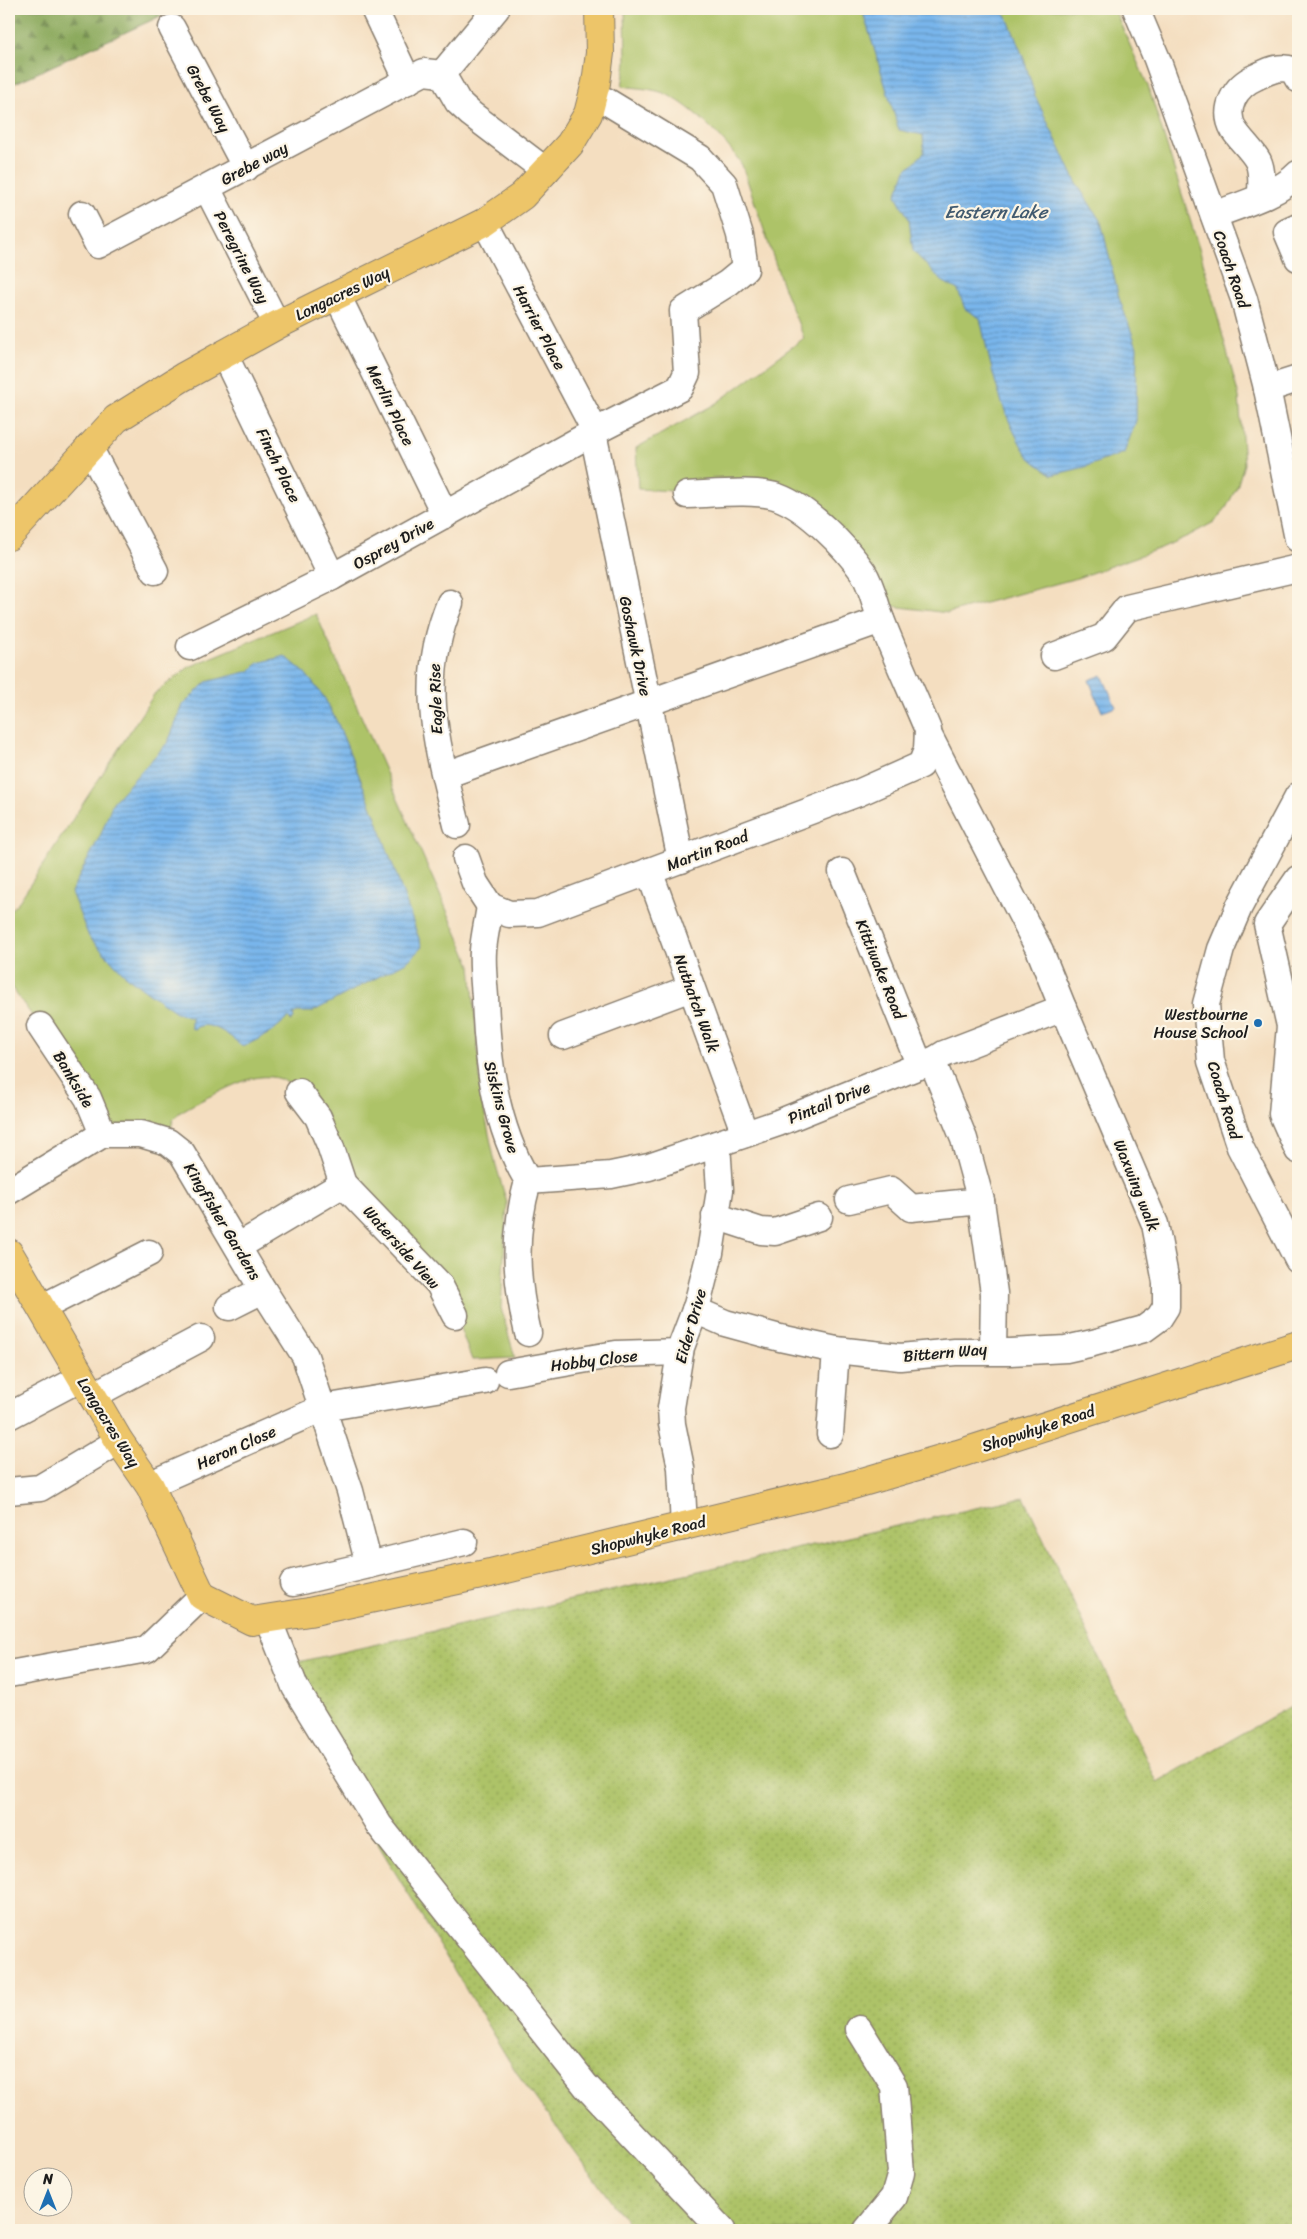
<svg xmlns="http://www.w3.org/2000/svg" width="1307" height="2239" font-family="Sriracha,sans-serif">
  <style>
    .grass { fill: url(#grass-dots); stroke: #647042 }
    .forest { fill: url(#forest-firs); stroke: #53623c }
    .park { fill: #adc368; stroke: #647042 }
    .water { fill: url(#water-rules); stroke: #4a6984 }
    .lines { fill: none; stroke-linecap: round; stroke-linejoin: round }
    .minor-casing { stroke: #887d6e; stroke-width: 29 }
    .major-casing { stroke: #887d6e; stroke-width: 30 }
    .minor { stroke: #fff; stroke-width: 26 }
    .major { stroke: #edc569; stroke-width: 28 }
    .poi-dot { fill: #1f6fb2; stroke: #fcf5e5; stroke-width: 2 }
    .labels { text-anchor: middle; stroke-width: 4.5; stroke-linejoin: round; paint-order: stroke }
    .street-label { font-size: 16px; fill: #1c1c1c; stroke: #fcf5e5 }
    .poi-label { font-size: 16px; fill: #1c1c1c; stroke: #fcf5e5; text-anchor: end }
    .water-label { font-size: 18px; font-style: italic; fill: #415a6f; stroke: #fcf5e5 }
  </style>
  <defs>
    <pattern id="grass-dots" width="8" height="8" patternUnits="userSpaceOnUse" patternTransform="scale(1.25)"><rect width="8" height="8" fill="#adc368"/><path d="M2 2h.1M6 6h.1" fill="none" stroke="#94a75a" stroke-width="1.8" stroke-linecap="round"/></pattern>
    <pattern id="forest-firs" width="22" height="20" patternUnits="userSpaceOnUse" patternTransform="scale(1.25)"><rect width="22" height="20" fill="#8aa95c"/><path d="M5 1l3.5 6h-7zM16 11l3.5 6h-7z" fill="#70894b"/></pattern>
    <pattern id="water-rules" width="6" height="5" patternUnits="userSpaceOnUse" patternTransform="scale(1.25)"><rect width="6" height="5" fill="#79b6ec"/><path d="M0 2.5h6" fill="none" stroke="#6293be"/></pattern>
  </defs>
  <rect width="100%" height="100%" fill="#fcf5e5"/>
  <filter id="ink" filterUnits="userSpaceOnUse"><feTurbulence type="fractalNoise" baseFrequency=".02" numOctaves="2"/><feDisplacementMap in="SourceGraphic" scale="10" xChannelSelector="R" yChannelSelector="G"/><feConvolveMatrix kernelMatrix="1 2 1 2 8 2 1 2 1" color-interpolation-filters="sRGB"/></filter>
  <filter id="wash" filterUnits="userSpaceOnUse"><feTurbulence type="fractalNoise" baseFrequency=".0096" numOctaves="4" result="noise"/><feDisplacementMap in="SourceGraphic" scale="20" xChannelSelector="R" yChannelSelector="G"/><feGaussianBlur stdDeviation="1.12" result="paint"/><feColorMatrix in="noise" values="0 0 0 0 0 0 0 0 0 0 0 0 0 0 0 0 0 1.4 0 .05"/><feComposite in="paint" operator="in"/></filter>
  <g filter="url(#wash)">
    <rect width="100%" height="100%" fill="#f4dec0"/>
    <!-- grass -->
    <path class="grass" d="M1024,1497L1157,1782L1298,1702V2230H632L514,2069L288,1695L285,1665Z"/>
    <!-- forest -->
    <path class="forest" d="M9,9H176L9,86Z"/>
    <!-- park -->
    <g class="park">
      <path d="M625,9H1114L1148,86L1202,258L1239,397L1244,464L1237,487L1226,508L1214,522L1190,535L1161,548L1077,578L948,613L876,604L863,573L777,497L638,489L636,448L715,404L804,338L783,286L742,165C728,142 684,97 657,91C646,88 634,88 622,86L626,63Z"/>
      <path d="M316,614L471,965L482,1101L495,1162L507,1203L501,1308L515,1358L472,1360L455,1315L343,1184L299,1092C273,1065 246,1079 217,1093C204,1099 191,1105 179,1113L173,1120L168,1142L103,1134L61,1055L9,984V912L20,900L155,693L189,667Z"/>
    </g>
    <!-- water -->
    <g class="water">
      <path d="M862,9H1000L1007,17L1024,59L1035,96L1077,184L1101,222L1119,298L1137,347L1136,421L1124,453L1085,467L1052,475C1044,468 1031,461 1026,453C1000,413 990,363 980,318L965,309L958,290L942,281L913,251L909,219L896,195L906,170L924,153L923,135L899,130Z"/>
      <path d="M285,656L305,673L324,697L338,724L375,815L422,947L408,961L312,1012H297L293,1014L294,1019L291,1021L289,1017L270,1033L243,1047C233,1038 209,1017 194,1029L191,1028V1017L176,1012L127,977L89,937L71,892L101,834L113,802L168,742L183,705L206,682L250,671L258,663Z"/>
      <path d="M1102,675L1116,707L1102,712L1089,680Z"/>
    </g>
  </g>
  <g filter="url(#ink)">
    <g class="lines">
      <!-- minor casing -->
      <g class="minor-casing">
        <g id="minor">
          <path d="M374,9L408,81"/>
          <path d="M496,9L442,74L458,102L471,114L546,171"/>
          <path d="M1136,9L1157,59L1244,299L1266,384L1298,539"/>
          <path d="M172,28L246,168"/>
          <path d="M207,188L277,325"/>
          <path d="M1261,195C1261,184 1263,172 1258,161C1252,150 1241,141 1234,130C1222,109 1235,86 1256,77C1269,71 1279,65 1293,70L1298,79"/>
          <path d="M82,214L98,245L424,72L442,74"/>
          <path d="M1214,215C1240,205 1279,194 1298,174"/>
          <path d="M485,222L591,423L681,860"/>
          <path d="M1298,227L1287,232L1298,258"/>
          <path d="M337,295L445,515"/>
          <path d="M224,354L332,577"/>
          <path d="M1267,389L1298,379"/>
          <path d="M89,447L155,571"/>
          <path d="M450,603C417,683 437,745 457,825"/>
          <path d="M190,647L332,577L592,433L680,388L687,373L683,311L728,283L745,269L740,235L724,184L700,158L606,101L592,98"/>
          <path d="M1054,656L1104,637L1127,608L1298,568"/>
          <path d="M445,775L881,620"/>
          <path d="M1298,796L1239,907L1221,949L1206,1004L1211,1061L1240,1147L1298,1260"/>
          <path d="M466,858L475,883L490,906"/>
          <path d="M649,871L745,1134"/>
          <path d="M842,872L920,1066"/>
          <path d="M1298,879L1267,924L1290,1026L1282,1114L1298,1150"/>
          <path d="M490,906L509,914L538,913L858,793L921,765L927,750L928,730C913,694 896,658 882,622C875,605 873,588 863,572C845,546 808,508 778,497C754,489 713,494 687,495"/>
          <path d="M490,906C488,921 484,936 483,951C482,966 484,982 485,997C487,1060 495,1126 528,1181C513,1234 515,1279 528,1333"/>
          <path d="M40,1026L88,1098L103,1134"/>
          <path d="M563,1036L691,988"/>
          <path d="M936,1059L935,1068L964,1139L981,1201L994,1293L993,1351"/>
          <path d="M299,1092L318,1117L330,1145L343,1184L439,1284L455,1315"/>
          <path d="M528,1181L611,1175L649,1167L778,1123L936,1059L944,1054L1063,1008L1040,951L928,734"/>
          <path d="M9,1191L103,1134H141L168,1142L182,1153L263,1290L305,1356L350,1491L369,1565L464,1542"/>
          <path d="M849,1200L891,1190L911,1208L981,1201"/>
          <path d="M715,1216L761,1231L775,1232L819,1217"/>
          <path d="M239,1246L343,1184"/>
          <path d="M229,1307L263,1290"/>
          <path d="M41,1308L149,1253"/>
          <path d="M695,1310L725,1323L780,1338L836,1350L900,1357L955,1352H1010L1066,1349L1093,1343L1144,1329L1159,1318L1166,1307V1282L1155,1224L1063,1008"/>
          <path d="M508,1373L616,1354L680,1352"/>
          <path d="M92,1396L201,1338"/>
          <path d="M9,1416L81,1378"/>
          <path d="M830,1434L836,1350"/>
          <path d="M150,1486L162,1479L323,1408L485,1381"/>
          <path d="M9,1491L40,1488L119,1441"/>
          <path d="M684,1527L681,1468L672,1424L671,1408L681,1347L697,1305L710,1253L720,1190L717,1144"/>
          <path d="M293,1583L369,1565"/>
          <path d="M268,1619L295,1687L379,1825L586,2086L722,2230"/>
          <path d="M9,1674L147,1649L202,1596"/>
          <path d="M859,2029L894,2086L901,2173L894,2197L867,2230"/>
        </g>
      </g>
      <!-- major casing -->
      <g class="major-casing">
        <g id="major">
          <path d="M9,536L116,419L183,377L277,325L485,222L522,196L570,144L588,114L596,83L600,53L599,9"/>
          <path d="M9,1253L119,1441L150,1486L202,1596L252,1621L309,1612L490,1573L849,1486L958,1454L1298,1345"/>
        </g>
      </g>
      <!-- minor -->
      <use href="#minor" class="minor"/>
      <!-- major -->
      <use href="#major" class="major"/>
    </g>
  </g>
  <!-- markers -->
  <circle class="poi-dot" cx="1258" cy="1023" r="5"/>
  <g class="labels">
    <!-- street labels -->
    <g class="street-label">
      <text transform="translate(209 98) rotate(62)" y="6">Grebe Way</text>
      <text transform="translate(254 163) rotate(-28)" y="6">Grebe way</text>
      <text transform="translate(242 257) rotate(63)" y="6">Peregrine Way</text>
      <text transform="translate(1232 269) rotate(71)" y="6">Coach Road</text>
      <text transform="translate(342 293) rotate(-26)" y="6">Longacres Way</text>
      <text transform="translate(540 327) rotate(62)" y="6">Harrier Place</text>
      <text transform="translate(391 405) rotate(64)" y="6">Merlin Place</text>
      <text transform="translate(279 465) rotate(64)" y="6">Finch Place</text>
      <text transform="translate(393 543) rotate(-29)" y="6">Osprey Drive</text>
      <text transform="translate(636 646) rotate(78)" y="6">Goshawk Drive</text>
      <text transform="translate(435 699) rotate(-92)" y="6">Eagle Rise</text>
      <text transform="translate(707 850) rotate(-21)" y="6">Martin Road</text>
      <text transform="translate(881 969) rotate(68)" y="6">Kittiwake Road</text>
      <text transform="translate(697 1003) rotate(70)" y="6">Nuthatch Walk</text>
      <text transform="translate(74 1079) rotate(59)" y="6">Bankside</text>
      <text transform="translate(1225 1100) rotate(73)" y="6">Coach Road</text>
      <text transform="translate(829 1102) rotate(-22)" y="6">Pintail Drive</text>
      <text transform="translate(502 1107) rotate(75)" y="6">Siskins Grove</text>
      <text transform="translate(1137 1185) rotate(68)" y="6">Waxwing walk</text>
      <text transform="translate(223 1221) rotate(59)" y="6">Kingfisher Gardens</text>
      <text transform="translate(402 1247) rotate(48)" y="6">Waterside View</text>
      <text transform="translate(690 1326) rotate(-74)" y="6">Eider Drive</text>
      <text transform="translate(945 1352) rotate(-5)" y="6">Bittern Way</text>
      <text transform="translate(594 1360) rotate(-7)" y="6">Hobby Close</text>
      <text transform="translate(109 1422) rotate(58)" y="6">Longacres Way</text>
      <text transform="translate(1038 1428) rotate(-18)" y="6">Shopwhyke Road</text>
      <text transform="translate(236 1447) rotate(-24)" y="6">Heron Close</text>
      <text transform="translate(648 1535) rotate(-14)" y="6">Shopwhyke Road</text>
    </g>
    <!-- poi labels -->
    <g class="poi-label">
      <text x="1248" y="1020">Westbourne<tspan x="1248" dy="18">House School</tspan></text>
    </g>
    <!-- water labels -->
    <g class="water-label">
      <text x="996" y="218">Eastern Lake</text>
    </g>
  </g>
  <!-- margin -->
  <rect width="1307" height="2239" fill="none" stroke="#fcf5e5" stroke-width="30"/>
  <!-- north arrow -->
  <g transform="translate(48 2192)"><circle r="24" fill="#fcf5e5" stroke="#a29e95"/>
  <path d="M0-4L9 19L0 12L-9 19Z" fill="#1f6fb2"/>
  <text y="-8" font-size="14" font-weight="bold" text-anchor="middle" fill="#1c1c1c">N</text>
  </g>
</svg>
